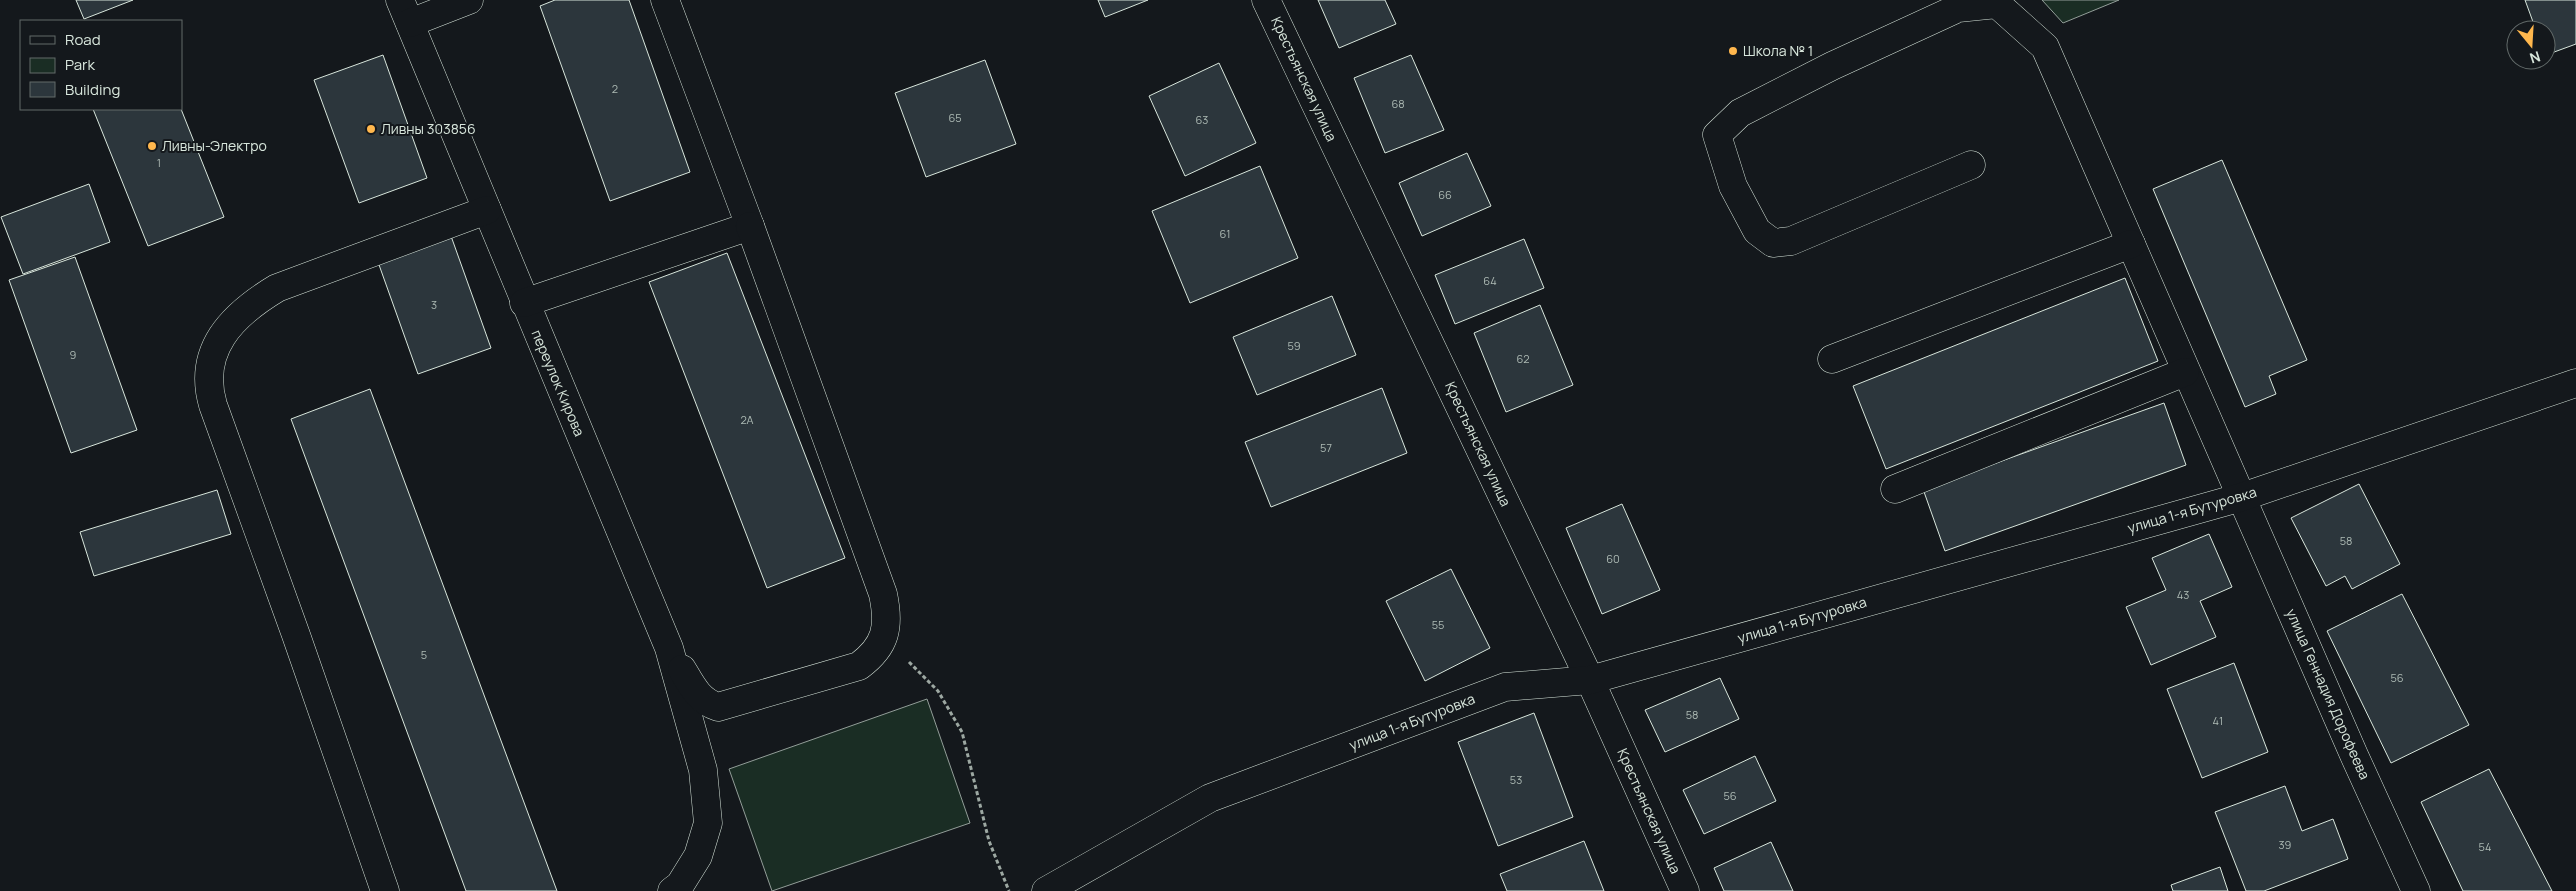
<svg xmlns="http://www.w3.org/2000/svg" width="2576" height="891" font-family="Manrope,sans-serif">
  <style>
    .green { fill: #1a2d24; stroke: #939e99 }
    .building { fill: #2c363c; stroke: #d8e6dc }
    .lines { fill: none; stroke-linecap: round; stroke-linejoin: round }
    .minor-casing { stroke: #d8e6dc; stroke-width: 29 }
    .path { stroke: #9da8a2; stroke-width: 3; stroke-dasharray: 4 2.5; stroke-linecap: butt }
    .minor { stroke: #14181c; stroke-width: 28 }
    .poi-dot { fill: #ffb74d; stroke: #14181c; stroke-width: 2 }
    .labels { text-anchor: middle; stroke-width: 4; stroke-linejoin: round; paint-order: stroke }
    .number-label { font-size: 11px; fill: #adbab4 }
    .poi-label { font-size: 14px; fill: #d8e6dc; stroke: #14181c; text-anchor: start }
    .street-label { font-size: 14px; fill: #d8e6dc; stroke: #14181c }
  </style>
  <rect width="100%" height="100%" fill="#14181c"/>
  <!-- green -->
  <g class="green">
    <path d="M2042,0H2119L2063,23Z"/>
    <path d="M927,699L970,823L772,891L729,769Z"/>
  </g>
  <!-- building -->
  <g class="building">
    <path d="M76,0H133L84,19Z"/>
    <path d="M555,0H629L690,172L610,201L540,6Z"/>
    <path d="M1098,0H1148L1105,17Z"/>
    <path d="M1318,0H1385L1396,24L1339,48Z"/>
    <path d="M2525,0H2576V44L2546,55V30H2536Z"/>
    <path d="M383,55L427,178L359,203L314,80Z"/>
    <path d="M1411,55L1444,130L1385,153L1354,78Z"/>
    <path d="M985,60L1016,144L926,177L895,93Z"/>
    <path d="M1219,63L1256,143L1185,176L1149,96Z"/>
    <path d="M93,109H181L224,217L148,246Z"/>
    <path d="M1467,153L1491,206L1422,236L1399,183Z"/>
    <path d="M2222,160L2307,360L2269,376L2276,394L2245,407L2153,189Z"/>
    <path d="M1260,166L1298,258L1190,303L1152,211Z"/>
    <path d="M89,184L110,242L23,274L1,217Z"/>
    <path d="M451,236L491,348L418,374L378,262Z"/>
    <path d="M1524,239L1544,288L1455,324L1435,275Z"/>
    <path d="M727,253L845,558L767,588L649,282Z"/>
    <path d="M75,257L137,430L71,453L9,280Z"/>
    <path d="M2125,278L2158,361L1886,469L1853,386Z"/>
    <path d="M1332,296L1356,355L1257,395L1233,337Z"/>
    <path d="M1540,305L1573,385L1506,412L1474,333Z"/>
    <path d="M1382,388L1407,453L1271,507L1245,442Z"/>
    <path d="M370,389L557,891H466L291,419Z"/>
    <path d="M2164,403L2186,465L1945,551L1923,489Z"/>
    <path d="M2359,484L2400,564L2352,589L2345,576L2326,586L2291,518Z"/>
    <path d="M217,490L231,534L94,576L80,532Z"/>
    <path d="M1622,504L1660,590L1602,614L1566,528Z"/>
    <path d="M2209,534L2232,587L2200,601L2216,637L2151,665L2126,607L2166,590L2152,558Z"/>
    <path d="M1451,569L1490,648L1425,681L1386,601Z"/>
    <path d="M2402,594L2469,725L2391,763L2327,631Z"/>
    <path d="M2234,663L2268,752L2202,778L2167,689Z"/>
    <path d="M1720,678L1739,719L1665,752L1645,710Z"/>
    <path d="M1534,713L1573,817L1498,846L1458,742Z"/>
    <path d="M1755,756L1776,801L1704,834L1683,790Z"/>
    <path d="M2489,769L2552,891H2463L2421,802Z"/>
    <path d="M2285,786L2302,831L2333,819L2348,859L2264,891H2246L2215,812Z"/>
    <path d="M1584,841L1604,891H1507L1500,874Z"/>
    <path d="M1771,842L1793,891H1724L1714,868Z"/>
    <path d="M2220,867L2228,891H2173L2171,885Z"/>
  </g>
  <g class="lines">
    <!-- minor casing -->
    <g class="minor-casing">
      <g id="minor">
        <path d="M400,0L669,648L703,770L708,823L698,856L680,885L672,891"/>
        <path d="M1266,0L1590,680L1685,891"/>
        <path d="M410,23L469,0"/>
        <path d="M1971,165L1791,241L1773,243L1757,231L1733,186L1717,135L1740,113L1832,66L1958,8L1997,4L2045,47L2354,755L2416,891"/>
        <path d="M524,303L750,226L665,0"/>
        <path d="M1832,359L2131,244"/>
        <path d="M1895,489L2185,372"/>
        <path d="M682,669C692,686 699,701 718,707L859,666C886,646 890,627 883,594L750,226"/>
        <path d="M385,891L296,635L213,405C197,350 232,315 277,288L487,210"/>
        <path d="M1046,891L1210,798L1505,687L1590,680L2242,497L2576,383"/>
      </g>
    </g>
    <!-- path -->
    <path class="path" d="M909,662L938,691L962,732L989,841L1009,891"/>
    <!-- minor -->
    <use href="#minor" class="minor"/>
  </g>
  <!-- markers -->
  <g class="poi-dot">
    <circle cx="1733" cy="51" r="5"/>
    <circle cx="371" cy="129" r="5"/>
    <circle cx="152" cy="146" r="5"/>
  </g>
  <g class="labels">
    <!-- number labels -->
    <g class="number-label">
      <text x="615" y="93">2</text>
      <text x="1398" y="108">68</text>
      <text x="955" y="122">65</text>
      <text x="1202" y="124">63</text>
      <text x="159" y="167">1</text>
      <text x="1445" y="199">66</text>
      <text x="1225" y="238">61</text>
      <text x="1490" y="285">64</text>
      <text x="434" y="309">3</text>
      <text x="1294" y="350">59</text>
      <text x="73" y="359">9</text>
      <text x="1523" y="363">62</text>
      <text x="747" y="424">2А</text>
      <text x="1326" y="452">57</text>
      <text x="2346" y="545">58</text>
      <text x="1613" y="563">60</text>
      <text x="2183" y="599">43</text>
      <text x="1438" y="629">55</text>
      <text x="424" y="659">5</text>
      <text x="2397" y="682">56</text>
      <text x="1692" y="719">58</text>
      <text x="2218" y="725">41</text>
      <text x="1516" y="784">53</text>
      <text x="1730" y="800">56</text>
      <text x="2285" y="849">39</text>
      <text x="2485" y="851">54</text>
    </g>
    <!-- poi labels -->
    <g class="poi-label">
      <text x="1743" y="56">Школа № 1</text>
      <text x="381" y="134">Ливны 303856</text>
      <text x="162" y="151">Ливны-Электро</text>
    </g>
    <!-- street labels -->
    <g class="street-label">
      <text transform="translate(1304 79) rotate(65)" y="5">Крестьянская улица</text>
      <text transform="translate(558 383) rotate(67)" y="5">переулок Кирова</text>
      <text transform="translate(1478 444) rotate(65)" y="5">Крестьянская улица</text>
      <text transform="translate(2192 510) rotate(-16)" y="5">улица 1-я Бутуровка</text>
      <text transform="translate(1802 620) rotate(-16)" y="5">улица 1-я Бутуровка</text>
      <text transform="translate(2328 694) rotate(66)" y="5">улица Геннадия Дорофеева</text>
      <text transform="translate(1412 722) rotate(-21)" y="5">улица 1-я Бутуровка</text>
      <text transform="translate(1649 811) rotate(66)" y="5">Крестьянская улица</text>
    </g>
  </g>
  <!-- legend -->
  <rect x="20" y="20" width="162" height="90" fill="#14181c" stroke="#626a69"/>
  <rect x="30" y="36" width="25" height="8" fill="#14181c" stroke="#626a69"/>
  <text x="65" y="45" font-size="15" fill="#d8e6dc">Road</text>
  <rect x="30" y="58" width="25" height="15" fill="#1a2d24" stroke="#626a69"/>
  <text x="65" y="70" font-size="15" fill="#d8e6dc">Park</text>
  <rect x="30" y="82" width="25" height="15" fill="#2c363c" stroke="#626a69"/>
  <text x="65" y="95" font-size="15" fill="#d8e6dc">Building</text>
  <!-- north arrow -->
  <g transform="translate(2531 45) rotate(162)"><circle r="24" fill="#14181c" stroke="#626a69"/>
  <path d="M0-4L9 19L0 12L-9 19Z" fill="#ffb74d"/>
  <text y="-8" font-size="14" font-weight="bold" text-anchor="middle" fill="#d8e6dc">N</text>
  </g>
</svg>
